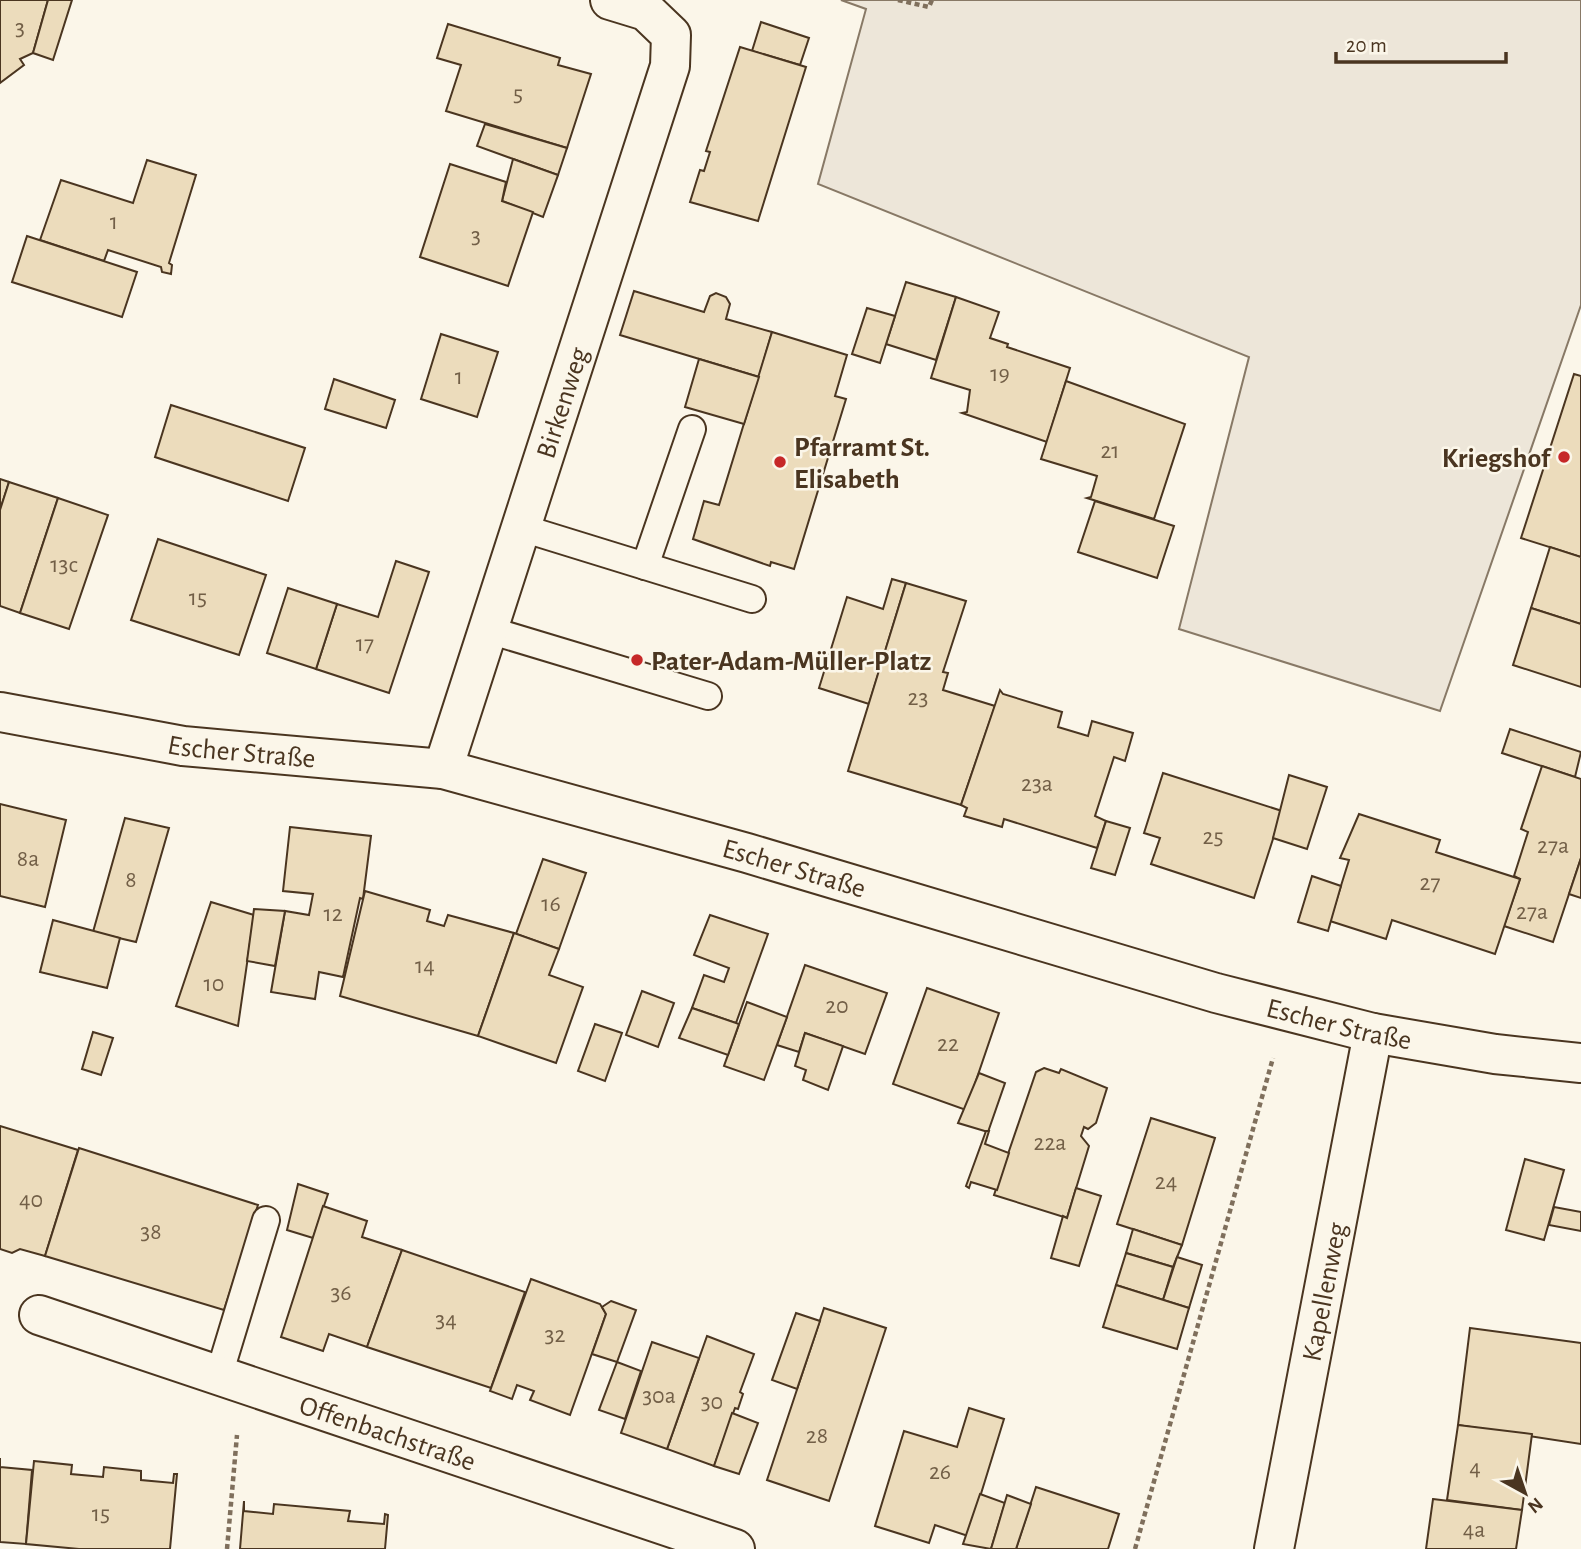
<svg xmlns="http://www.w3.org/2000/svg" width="1581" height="1549" font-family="'Alegreya Sans',sans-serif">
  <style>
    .green { fill: #ede6d9; stroke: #887966; stroke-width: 2 }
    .building { fill: #ecdcbc; stroke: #4a3520; stroke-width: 2 }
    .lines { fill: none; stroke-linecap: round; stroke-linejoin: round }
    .lane-casing { stroke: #4a3520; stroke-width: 30 }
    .street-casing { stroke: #4a3520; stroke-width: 42 }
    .secondary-casing { stroke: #4a3520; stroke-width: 42 }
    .path { stroke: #7f6f5c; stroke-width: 4.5; stroke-dasharray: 5 3.5; stroke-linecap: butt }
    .lane { stroke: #fbf6e9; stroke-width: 26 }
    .street { stroke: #fbf6e9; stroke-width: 38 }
    .secondary { stroke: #fbf6e9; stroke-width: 38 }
    .poi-dot { fill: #c62828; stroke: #fbf6e9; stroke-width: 2.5 }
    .labels { text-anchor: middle; stroke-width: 5; stroke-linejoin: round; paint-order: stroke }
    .number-label { font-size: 24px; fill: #725f47 }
    .street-label { font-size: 28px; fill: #4a3520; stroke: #fbf6e9 }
    .poi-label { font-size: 28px; font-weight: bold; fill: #4a3520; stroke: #fbf6e9; text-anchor: start }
  </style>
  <rect width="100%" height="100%" fill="#fbf6e9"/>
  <!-- green -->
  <path class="green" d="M841,0H1581V305L1440,711L1179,629L1249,357L818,184L866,9Z"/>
  <!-- building -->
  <g class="building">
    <path d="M0,0H48L33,53L20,59L24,65L0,83Z"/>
    <path d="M48,0H72L53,60L33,53Z"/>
    <path d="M761,22L809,38L800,65L752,51Z"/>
    <path d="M448,24L560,58L558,65L591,74L567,148L446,111L461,65L437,58Z"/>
    <path d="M740,47L806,67L758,221L690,202L700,170L704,171L710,152L706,151Z"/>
    <path d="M485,124L567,148L558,175L477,146Z"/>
    <path d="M513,159L558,175L543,217L502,201Z"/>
    <path d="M147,160L196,175L169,263L172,265L171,274L162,272L161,267L108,250L104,261L40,240L61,180L133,203Z"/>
    <path d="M450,164L506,182L502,201L533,212L508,286L420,257Z"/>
    <path d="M27,236L137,272L122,317L12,282Z"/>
    <path d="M906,282L956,297L936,360L886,344Z"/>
    <path d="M634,291L704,312L710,296L716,293L726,297L730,304L726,319L772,332L759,377L620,335Z"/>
    <path d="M956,297L999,312L990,338L1008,344L1007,347L1070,368L1047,442L962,413L967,412L970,390L931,378Z"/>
    <path d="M867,308L895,316L880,363L852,354Z"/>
    <path d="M772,332L847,355L835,396L846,399L794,569L771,562L770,566L693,539L704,501L719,505Z"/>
    <path d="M441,334L498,352L477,417L421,399Z"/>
    <path d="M699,359L759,377L744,424L685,407Z"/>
    <path d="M1574,374L1581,376V557L1521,538Z"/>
    <path d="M334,379L395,400L386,428L325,409Z"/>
    <path d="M1066,381L1185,424L1154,519L1087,498L1091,497L1097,476L1041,459Z"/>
    <path d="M171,405L305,448L288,501L155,457Z"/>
    <path d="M0,479L9,482L0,510Z"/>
    <path d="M9,482L58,498L20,613L0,606V510Z"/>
    <path d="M58,498L108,515L69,629L20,613Z"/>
    <path d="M1095,501L1174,526L1157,578L1078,552Z"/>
    <path d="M158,539L266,575L239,655L131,620Z"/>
    <path d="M1550,547L1581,557V624L1531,608Z"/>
    <path d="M396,561L429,572L389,693L316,669L337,604L378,617Z"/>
    <path d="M892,579L906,583L869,704L819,688L847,597L883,609Z"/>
    <path d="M906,583L966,601L943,672L948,673L943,690L995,706L961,805L848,771Z"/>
    <path d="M288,588L337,604L316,669L267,653Z"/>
    <path d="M1531,608L1581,624V687L1513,665Z"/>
    <path d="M1000,690L1003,694L1062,712L1058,727L1088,736L1092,721L1133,733L1125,761L1114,757L1095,816L1106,821L1097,848L1004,819L1002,827L964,816L967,808L961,805Z"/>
    <path d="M1510,729L1581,752L1575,777L1502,753Z"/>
    <path d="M1542,766L1581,779V858L1553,942L1504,926L1520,879L1514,876L1528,832L1521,829Z"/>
    <path d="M1163,773L1282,811L1254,898L1151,864L1160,838L1144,833Z"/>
    <path d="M1289,775L1327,787L1307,849L1273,838Z"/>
    <path d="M0,804L66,820L45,907L0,896Z"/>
    <path d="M1359,814L1440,840L1436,852L1520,879L1495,954L1392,920L1386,939L1330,921L1349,860L1340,858Z"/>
    <path d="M125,818L169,828L136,942L93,932Z"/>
    <path d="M1106,821L1130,828L1115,875L1091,868Z"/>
    <path d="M290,827L371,836L363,899L360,898L343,977L319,972L315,999L271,992L285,911L309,915L313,894L283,891Z"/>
    <path d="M1581,858V898L1569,894Z"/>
    <path d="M543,859L586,873L559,949L516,934Z"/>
    <path d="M1312,876L1341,886L1328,931L1298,922Z"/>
    <path d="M365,891L430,910L427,921L444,926L448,915L514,933L478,1036L340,996Z"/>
    <path d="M211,902L254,915L238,1026L176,1006Z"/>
    <path d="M254,909L285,911L275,966L247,961Z"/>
    <path d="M710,915L768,934L736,1023L692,1008L704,975L724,982L729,968L694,955Z"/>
    <path d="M53,920L120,938L107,988L40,972Z"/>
    <path d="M514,933L559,949L549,975L583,987L556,1063L478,1036Z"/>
    <path d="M805,965L887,993L865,1054L805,1033L799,1052L777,1045Z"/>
    <path d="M927,988L999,1013L966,1110L893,1084Z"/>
    <path d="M642,991L674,1003L658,1047L626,1035Z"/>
    <path d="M747,1002L787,1017L764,1080L724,1066Z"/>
    <path d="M692,1008L739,1024L728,1055L679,1038Z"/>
    <path d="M595,1024L622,1033L605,1081L578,1071Z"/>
    <path d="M93,1032L113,1038L101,1075L82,1069Z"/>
    <path d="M805,1033L843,1046L828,1090L803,1080L806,1070L795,1066Z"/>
    <path d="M1044,1068L1059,1073L1061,1069L1107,1088L1096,1123L1088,1129L1084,1127L1081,1136L1089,1146L1067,1218L994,1195L1036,1072Z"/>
    <path d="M979,1073L1005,1083L988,1132L958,1123Z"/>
    <path d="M1151,1118L1215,1138L1182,1245L1117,1224Z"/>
    <path d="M0,1126L78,1150L45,1256L20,1249L12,1253L0,1249Z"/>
    <path d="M986,1131H989L985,1144L1009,1153L997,1190L971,1182L969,1188L966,1186Z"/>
    <path d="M79,1148L258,1205L224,1310L45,1256Z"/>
    <path d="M1525,1159L1564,1170L1544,1240L1506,1230Z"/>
    <path d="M298,1184L328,1194L313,1238L287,1230Z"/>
    <path d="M1076,1188L1101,1196L1079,1266L1051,1258L1063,1216L1067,1218Z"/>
    <path d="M323,1206L367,1221L362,1237L402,1250L367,1347L329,1334L323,1351L281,1337Z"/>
    <path d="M1554,1207L1581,1212V1231L1549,1225Z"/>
    <path d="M1133,1229L1182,1245L1173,1267L1126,1253Z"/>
    <path d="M402,1250L525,1292L491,1388L367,1347Z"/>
    <path d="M1126,1253L1173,1267L1163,1300L1116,1285Z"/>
    <path d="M1177,1257L1202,1265L1189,1308L1163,1300Z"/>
    <path d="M531,1279L600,1304L606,1314L570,1415L530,1400L534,1391L517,1385L512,1399L490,1391Z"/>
    <path d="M1116,1285L1189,1308L1177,1349L1103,1327Z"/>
    <path d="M611,1301L636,1310L617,1362L592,1354L606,1314L602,1307Z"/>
    <path d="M824,1308L886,1328L829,1501L767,1480Z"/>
    <path d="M796,1313L820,1321L797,1389L772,1380Z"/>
    <path d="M1470,1328L1581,1343V1444L1458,1425Z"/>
    <path d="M707,1336L754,1354L740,1392L743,1394L738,1409L735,1408L714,1466L667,1449Z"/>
    <path d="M652,1342L699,1358L667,1449L621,1433Z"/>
    <path d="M617,1362L641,1371L625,1419L599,1410Z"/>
    <path d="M969,1408L1004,1419L968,1536L935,1525L929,1543L875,1526L904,1431L957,1447Z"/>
    <path d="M732,1413L758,1423L739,1474L714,1466Z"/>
    <path d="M1458,1425L1532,1434L1522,1510L1447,1500Z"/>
    <path d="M0,1458V1467L32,1470L26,1544L0,1542Z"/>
    <path d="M34,1461L72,1465L71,1474L103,1477L104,1467L141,1471V1480L173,1483L174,1474H177L170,1549H79L26,1544Z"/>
    <path d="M1036,1487L1119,1514L1108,1549H1016Z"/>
    <path d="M980,1494L1005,1503L991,1549L963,1544Z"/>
    <path d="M1007,1495L1031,1504L1016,1549H991Z"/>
    <path d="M1433,1499L1522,1510L1516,1549H1426Z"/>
    <path d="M244,1501V1511L273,1514L274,1504L350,1511L348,1521L384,1524L385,1514L388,1515L385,1549H240Z"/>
  </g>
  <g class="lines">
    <!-- lane casing -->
    <g class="lane-casing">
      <g id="lane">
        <path d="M522,528L752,599"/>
        <path d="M645,566L692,429"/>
        <path d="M489,630L708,696"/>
        <path d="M219,1375L266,1220"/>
      </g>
    </g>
    <!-- street casing -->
    <g class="street-casing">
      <g id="street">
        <path id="s1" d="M443,769L670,66L671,35L646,11L610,0"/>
        <path id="s2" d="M39,1315L735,1549"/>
        <path id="s3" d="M1274,1549L1373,1033"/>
      </g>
    </g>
    <!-- secondary casing -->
    <g class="secondary-casing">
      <g id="secondary">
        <path id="s4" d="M0,712L183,746L443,769L747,853L1216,993L1373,1033L1495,1054L1581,1063"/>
      </g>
    </g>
    <!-- path -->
    <g class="path">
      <path d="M898,0L929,7L932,0"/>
      <path d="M227,1549L237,1435"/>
      <path d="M1135,1549L1273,1058"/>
    </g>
    <!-- lane -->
    <use href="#lane" class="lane"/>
    <!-- street -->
    <use href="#street" class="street"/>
    <!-- secondary -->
    <use href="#secondary" class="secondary"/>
  </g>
  <!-- markers -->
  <g class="poi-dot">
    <circle cx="1564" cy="457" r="7"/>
    <circle cx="780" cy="462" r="7"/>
    <circle cx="637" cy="660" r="7"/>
  </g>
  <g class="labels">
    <!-- number labels -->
    <g class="number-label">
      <text x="20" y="35">3</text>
      <text x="518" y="101">5</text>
      <text x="114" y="229">1</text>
      <text x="476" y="243">3</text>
      <text x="1000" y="381">19</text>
      <text x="459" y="384">1</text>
      <text x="1110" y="458">21</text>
      <text x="64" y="572">13c</text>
      <text x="198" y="605">15</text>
      <text x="365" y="651">17</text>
      <text x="918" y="705">23</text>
      <text x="1037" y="791">23a</text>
      <text x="1213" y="844">25</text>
      <text x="1553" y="853">27a</text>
      <text x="28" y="866">8a</text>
      <text x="131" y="887">8</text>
      <text x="1430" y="890">27</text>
      <text x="551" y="911">16</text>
      <text x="1532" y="919">27a</text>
      <text x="333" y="921">12</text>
      <text x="425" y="973">14</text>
      <text x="214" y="991">10</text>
      <text x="837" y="1013">20</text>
      <text x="948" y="1051">22</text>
      <text x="1050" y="1150">22a</text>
      <text x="1166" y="1189">24</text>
      <text x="31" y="1207">40</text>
      <text x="151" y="1239">38</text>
      <text x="341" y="1300">36</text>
      <text x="446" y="1327">34</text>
      <text x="555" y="1342">32</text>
      <text x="659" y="1403">30a</text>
      <text x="712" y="1409">30</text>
      <text x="817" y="1443">28</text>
      <text x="1475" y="1475">4</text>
      <text x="940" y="1479">26</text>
      <text x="101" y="1521">15</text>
      <text x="1474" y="1537">4a</text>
    </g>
    <!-- street labels -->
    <g class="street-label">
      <text dy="10" stroke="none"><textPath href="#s1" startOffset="385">Birkenweg</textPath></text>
      <text dy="10" stroke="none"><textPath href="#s4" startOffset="245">Escher Straße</textPath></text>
      <text dy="10" stroke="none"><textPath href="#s4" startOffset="812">Escher Straße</textPath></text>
      <text dy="10" stroke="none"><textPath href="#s4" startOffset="1379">Escher Straße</textPath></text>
      <text dy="10" stroke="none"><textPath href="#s3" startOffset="262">Kapellenweg</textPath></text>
      <text dy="10" stroke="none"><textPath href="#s2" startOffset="368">Offenbachstraße</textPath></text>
    </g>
    <!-- poi labels -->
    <g class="poi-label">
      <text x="794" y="456">Pfarramt St.<tspan x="794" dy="32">Elisabeth</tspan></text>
      <text x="1550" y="467" text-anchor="end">Kriegshof</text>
      <text x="651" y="670">Pater-Adam-Müller-Platz</text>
    </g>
  </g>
  <!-- north arrow -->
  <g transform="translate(1525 1493) rotate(140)" stroke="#fbf6e9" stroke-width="5" paint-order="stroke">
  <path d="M0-5L12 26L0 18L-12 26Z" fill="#4a3520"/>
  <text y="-10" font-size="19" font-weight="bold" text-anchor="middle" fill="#4a3520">N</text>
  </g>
  <!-- scale -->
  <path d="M1336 52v10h170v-10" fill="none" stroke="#4a3520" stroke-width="3.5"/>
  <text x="1346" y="52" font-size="21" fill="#4a3520" stroke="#fbf6e9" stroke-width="5" paint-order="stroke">20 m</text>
</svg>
